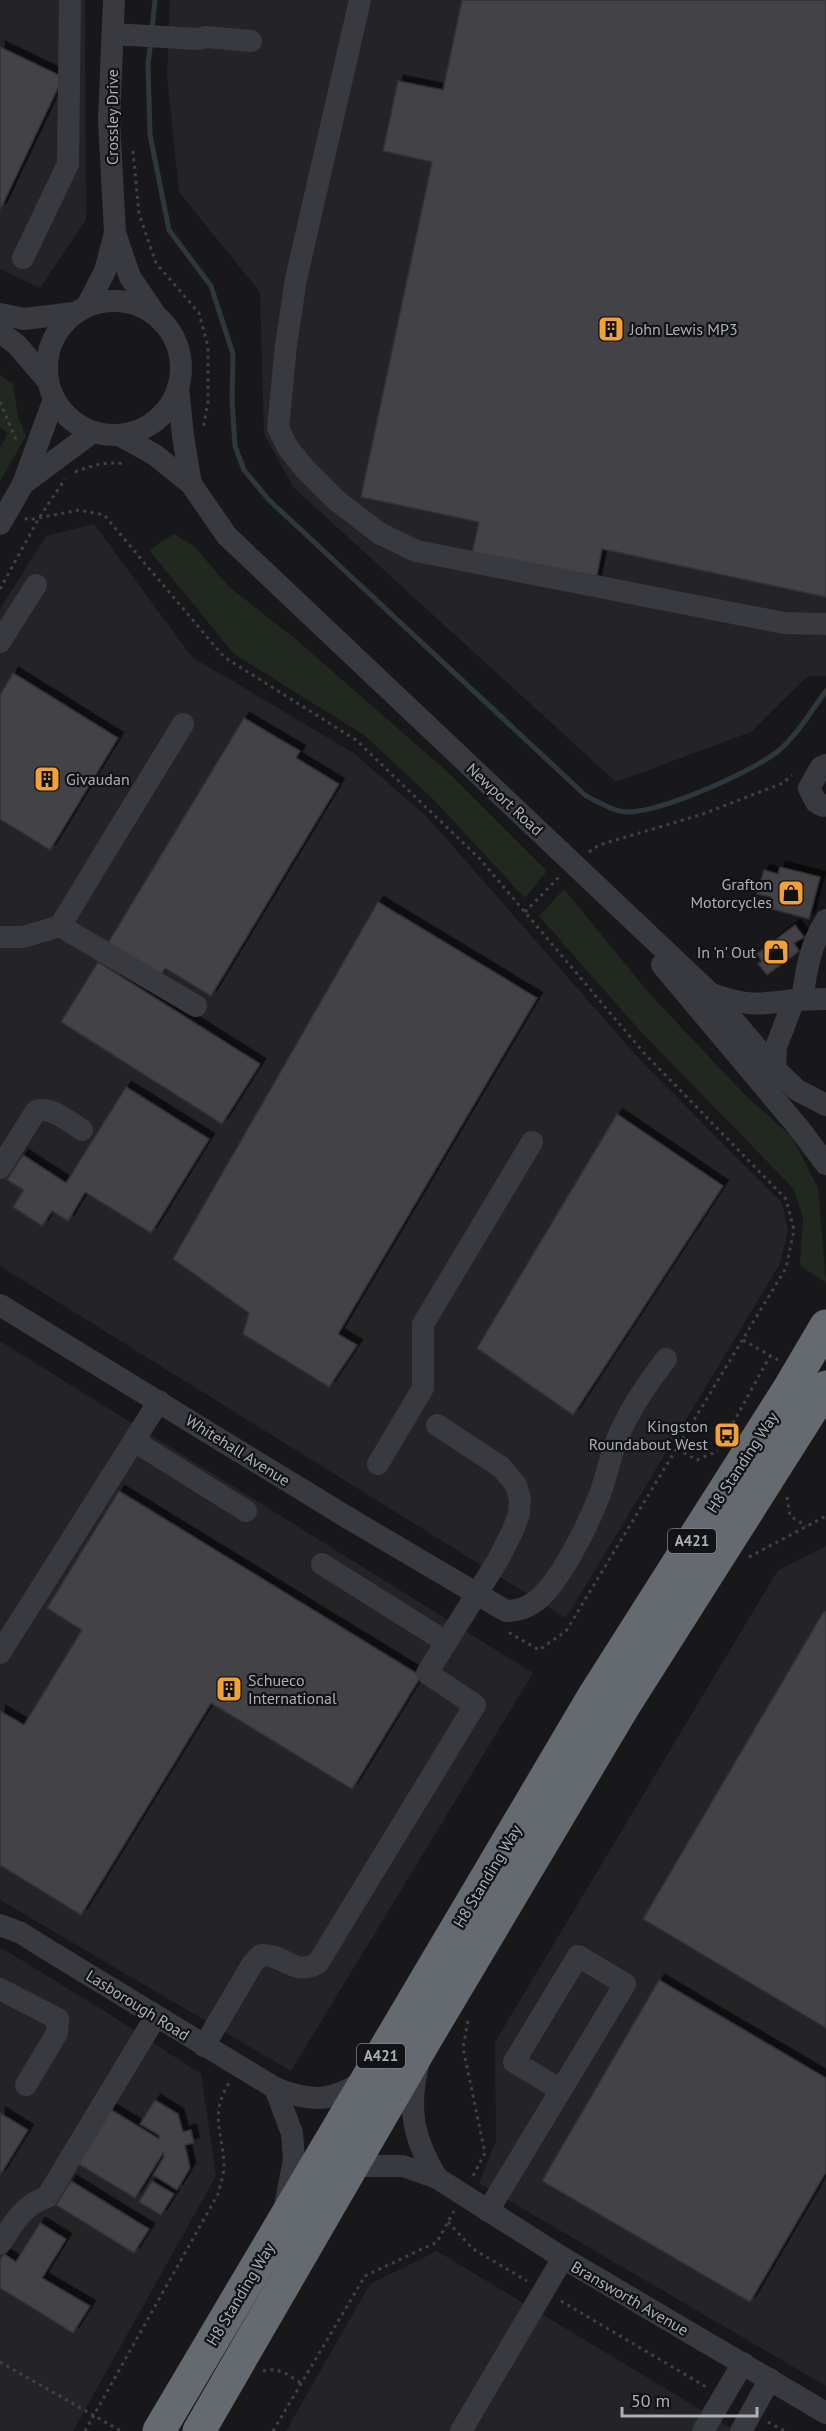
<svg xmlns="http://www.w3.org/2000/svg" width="826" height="2431" font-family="'PT Sans',sans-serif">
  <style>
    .built { fill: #242427 }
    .green { fill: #202820 }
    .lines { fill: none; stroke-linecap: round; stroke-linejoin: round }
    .stream { stroke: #2d383e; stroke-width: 5 }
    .building { fill: #424347; stroke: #323236; stroke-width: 1.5; filter: url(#shadow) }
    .path { stroke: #3f4146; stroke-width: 3; stroke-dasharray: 3 4.5; stroke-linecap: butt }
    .minor { stroke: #393a3f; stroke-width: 22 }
    .highway { stroke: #656970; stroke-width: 33 }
    .labels { text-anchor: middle; stroke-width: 4.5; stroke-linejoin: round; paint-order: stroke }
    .shield { fill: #131315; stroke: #7d8188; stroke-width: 1.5 }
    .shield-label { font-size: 15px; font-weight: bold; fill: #aab0ba }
    .street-label { font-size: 16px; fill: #aab0ba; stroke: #131315 }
    .poi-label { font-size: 16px; fill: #aab0ba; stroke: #131315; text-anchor: start }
  </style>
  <defs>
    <filter id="shadow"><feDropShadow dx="5.5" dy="-5.5" stdDeviation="0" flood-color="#0009"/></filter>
  </defs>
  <rect width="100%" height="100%" fill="#18181a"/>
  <!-- built -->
  <g class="built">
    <path d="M0,0H85L86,220L40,288L0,269Z"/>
    <path d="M170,0H826V676H808L751,732L616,782L293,487L264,434L260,292L179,192L167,76Z"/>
    <path d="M94,524L192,657L355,754L428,818L642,1062L782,1203L788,1230L780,1264L566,1618L0,1266V609L46,536Z"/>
    <path d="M0,1341L533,1673L291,2071L0,1900Z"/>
    <path d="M826,1546V2386L479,2183L496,2141L495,2042L778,1570Z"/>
    <path d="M0,1949L5,1950L106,2012L201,2074L216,2176L73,2431H0Z"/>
    <path d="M437,2251L736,2431H286L370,2284Z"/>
  </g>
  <!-- green -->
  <g class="green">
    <path d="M0,375L13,384L18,417L26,436L0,481V447L8,433L0,428Z"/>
    <path d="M174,534L194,546L229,587L292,636L450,774L547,871L525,898L433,799L364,735L234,654L149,550Z"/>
    <path d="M564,889L648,992L744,1094L792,1137L818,1188L826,1283L800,1265L803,1217L793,1188L642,1033L539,916Z"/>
  </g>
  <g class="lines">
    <!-- stream -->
    <g class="stream">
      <path d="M152,31L155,0"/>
      <path d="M151,40L148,64L150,135L169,230L211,286L233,354L232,399L235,446L244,470L269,500L586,796C599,802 616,813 629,812C666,810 747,774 777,752C796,737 811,711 826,691"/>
    </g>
  </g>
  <!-- building -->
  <g class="building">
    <path d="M462,0H826V597L602,549L596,580L472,554L479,522L361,497L432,162L383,151L398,81L443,90Z"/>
    <path d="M0,47L63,77L0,210Z"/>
    <path d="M13,673L118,738L50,850L0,819V695Z"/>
    <path d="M244,718L300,751L296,758L339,784L211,996L165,968L160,976L108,943Z"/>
    <path d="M780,867L820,877L809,919L768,908L771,897L757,894L764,870L778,874Z"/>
    <path d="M378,902L537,998L338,1334L357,1345L329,1387L243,1334L249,1313L173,1259Z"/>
    <path d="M795,925L804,937L794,943L799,951L767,975L758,964L762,961L757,954Z"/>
    <path d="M98,962L260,1064L222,1124L61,1022Z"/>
    <path d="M126,1087L209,1139L151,1233L85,1192L68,1221L52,1211L42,1226L13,1207L24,1190L7,1180L23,1155L66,1183Z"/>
    <path d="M617,1114L723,1186L573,1415L477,1348Z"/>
    <path d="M119,1491L421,1676L352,1789L211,1703L81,1915L0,1865V1711L24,1725L82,1630L47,1608Z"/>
    <path d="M824,1611L826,1612V2028L643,1919Z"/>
    <path d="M659,1980L826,2078V2172L750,2302L542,2181Z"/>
    <path d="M155,2100L178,2114L183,2132L191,2130L194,2143L185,2145L190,2168L177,2190L153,2175L164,2157L163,2153L135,2198L77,2163L110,2109L159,2139V2135L140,2124Z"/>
    <path d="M0,2113L28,2130L0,2175Z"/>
    <path d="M71,2181L149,2229L134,2253L56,2205Z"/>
    <path d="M152,2181L174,2194L161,2215L139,2202Z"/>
    <path d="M40,2223L66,2239L42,2278L90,2306L73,2333L0,2288V2260L4,2254L16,2262Z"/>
  </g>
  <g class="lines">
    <!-- path -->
    <g class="path">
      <path d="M133,151L139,214L156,263L199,313L208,347V402L203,429"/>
      <path d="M0,402L17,442"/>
      <path d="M75,472C92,465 108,461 126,464"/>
      <path d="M25,518L28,520L79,510L104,515L224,657L356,740L480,859L644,1053L786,1199L794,1230L786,1268L566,1631L539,1650L508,1632"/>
      <path d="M0,589L39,518L65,479"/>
      <path d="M589,852L599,845L703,814L783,783L792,775"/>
      <path d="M525,912L559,877"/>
      <path d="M743,1340L778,1360"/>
      <path d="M722,1443L770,1356"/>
      <path d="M677,1449L697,1460L718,1451"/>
      <path d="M787,1497L790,1516L806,1526"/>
      <path d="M749,1557L826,1516"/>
      <path d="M468,2021L463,2048L485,2153L473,2176"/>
      <path d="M448,2222L473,2249L527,2281"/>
      <path d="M561,2301L708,2388"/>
      <path d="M0,2362L121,2431"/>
      <path d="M263,2371C278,2366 290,2376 302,2384"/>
      <path d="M768,2422L785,2431"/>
      <path d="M85,2431L218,2194C220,2185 224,2175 224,2166C223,2132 209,2115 229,2083"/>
      <path d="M273,2431L365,2276L437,2242L454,2211"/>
    </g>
    <!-- minor -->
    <g class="minor">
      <path d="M114,0L109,120L115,233L130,277L155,314"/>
      <path d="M360,0L296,279L286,345L278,428L288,448L305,469L336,500L379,533L416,551L784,623L826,624"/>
      <path d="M113,34L198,39L206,37L251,41"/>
      <path d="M23,258L68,164L70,0"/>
      <circle cx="114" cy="368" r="67"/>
      <path d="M87,306L105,271L115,233"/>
      <path d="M0,314L24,319L74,313"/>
      <path d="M0,332L17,345L48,381"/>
      <path d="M178,387L183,436L191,484"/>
      <path d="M119,435L155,455L191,484L227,536L710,993L775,1069L797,1090L826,1105"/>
      <path d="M23,484L93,432"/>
      <path d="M0,524L23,484L54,399"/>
      <path d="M0,642L36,585"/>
      <path d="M826,765L821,767L809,788L816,802L823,806L826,805"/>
      <path d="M60,926L183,724"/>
      <path d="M0,937H23L60,926L196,1006"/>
      <path d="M662,965L798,1127L826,1164"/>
      <path d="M712,994C745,1006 759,1005 794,1000L776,1047L775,1069"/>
      <path d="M794,1000L826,999"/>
      <path d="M802,1000C806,972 810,944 826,920"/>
      <path d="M0,1168L36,1111C52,1106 69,1122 82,1130"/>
      <path d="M0,1305L345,1516L506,1611C518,1611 527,1608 536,1601C560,1583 589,1523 600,1494C607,1476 610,1455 618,1437C630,1408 648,1383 666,1359"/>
      <path d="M134,1441L246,1511"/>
      <path d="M378,1464L423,1388V1324L532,1142"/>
      <path d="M322,1564L446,1642"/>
      <path d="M0,1653L159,1401"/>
      <path d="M0,1925L21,1933L48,1950L275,2088C310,2102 332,2103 364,2080"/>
      <path d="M0,1989L58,2019L57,2033L26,2085"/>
      <path d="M204,2046L253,1963L261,1955C286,1954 293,1977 318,1963L475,1705L427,1673L498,1560L513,1530L519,1514L520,1499L516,1485L501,1467L437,1425"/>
      <path d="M418,2065C407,2110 414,2140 437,2178"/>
      <path d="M275,2088L292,2133L294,2160L285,2206"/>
      <path d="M353,2166H403L437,2178L563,2258L826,2413"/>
      <path d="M488,2211L625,1984L578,1956L514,2062L561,2090"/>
      <path d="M0,2244C13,2224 23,2205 47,2197L156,2016"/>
      <path d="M461,2431L563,2258"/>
      <path d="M703,2431L743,2363"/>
      <path d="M741,2431L770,2379"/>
    </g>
    <!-- highway -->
    <g class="highway">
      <path d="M159,2431L595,1694L790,1387L826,1326"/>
      <path d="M199,2431L424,2042L622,1709L826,1387"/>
    </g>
  </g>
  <!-- icons -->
  <defs>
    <g id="building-square" transform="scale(1.35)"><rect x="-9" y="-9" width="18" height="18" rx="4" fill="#f2a137" stroke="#131315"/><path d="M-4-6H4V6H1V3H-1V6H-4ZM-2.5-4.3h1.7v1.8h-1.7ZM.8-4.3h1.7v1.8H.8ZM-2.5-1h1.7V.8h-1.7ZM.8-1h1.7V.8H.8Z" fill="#111"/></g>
    <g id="shop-square" transform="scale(1.35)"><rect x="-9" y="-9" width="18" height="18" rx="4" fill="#f2a137" stroke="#131315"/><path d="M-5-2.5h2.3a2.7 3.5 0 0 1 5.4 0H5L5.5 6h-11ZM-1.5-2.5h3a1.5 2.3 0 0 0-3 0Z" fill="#111"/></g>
    <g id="bus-square" transform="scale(1.35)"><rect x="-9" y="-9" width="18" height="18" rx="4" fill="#f2a137" stroke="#131315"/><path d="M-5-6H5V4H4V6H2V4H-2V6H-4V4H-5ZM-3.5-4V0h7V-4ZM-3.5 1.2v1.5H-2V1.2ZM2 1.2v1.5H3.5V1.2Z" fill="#111"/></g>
  </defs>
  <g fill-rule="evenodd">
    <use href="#building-square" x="611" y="329"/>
    <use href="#building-square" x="47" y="779"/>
    <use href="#shop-square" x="791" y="893"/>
    <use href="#shop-square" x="776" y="952"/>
    <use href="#bus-square" x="727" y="1435"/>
    <use href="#building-square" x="229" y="1689"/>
  </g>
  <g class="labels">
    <!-- shield labels -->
    <g class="shield">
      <rect x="668" y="1529" width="48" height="24" rx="4.5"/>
      <rect x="357" y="2044" width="48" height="24" rx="4.5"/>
    </g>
    <g class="shield-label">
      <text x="692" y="1546">A421</text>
      <text x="381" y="2061">A421</text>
    </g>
    <!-- street labels -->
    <g class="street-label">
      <text transform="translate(112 117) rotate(-90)" y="6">Crossley Drive</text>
      <text transform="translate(505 799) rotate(43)" y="6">Newport Road</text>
      <text transform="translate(238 1450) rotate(32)" y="6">Whitehall Avenue</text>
      <text transform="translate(742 1462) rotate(-57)" y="6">H8 Standing Way</text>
      <text transform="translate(487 1876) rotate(-59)" y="6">H8 Standing Way</text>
      <text transform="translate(138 2005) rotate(32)" y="6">Lasborough Road</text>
      <text transform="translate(240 2294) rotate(-59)" y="6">H8 Standing Way</text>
      <text transform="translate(630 2298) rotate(30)" y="6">Bransworth Avenue</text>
    </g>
    <!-- poi labels -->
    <g class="poi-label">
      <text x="630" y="335">John Lewis MP3</text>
      <text x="66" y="785">Givaudan</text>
      <text x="772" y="890" text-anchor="end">Grafton<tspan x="772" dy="18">Motorcycles</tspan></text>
      <text x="756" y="958" text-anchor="end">In 'n' Out</text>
      <text x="708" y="1432" text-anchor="end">Kingston<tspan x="708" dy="18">Roundabout West</tspan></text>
      <text x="248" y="1686">Schueco<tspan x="248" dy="18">International</tspan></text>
    </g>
  </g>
  <!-- scale -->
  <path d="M622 2407v9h135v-9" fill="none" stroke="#aab0ba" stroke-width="3"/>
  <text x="631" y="2407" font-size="18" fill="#aab0ba" stroke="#131315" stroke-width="4.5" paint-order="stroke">50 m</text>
</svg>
